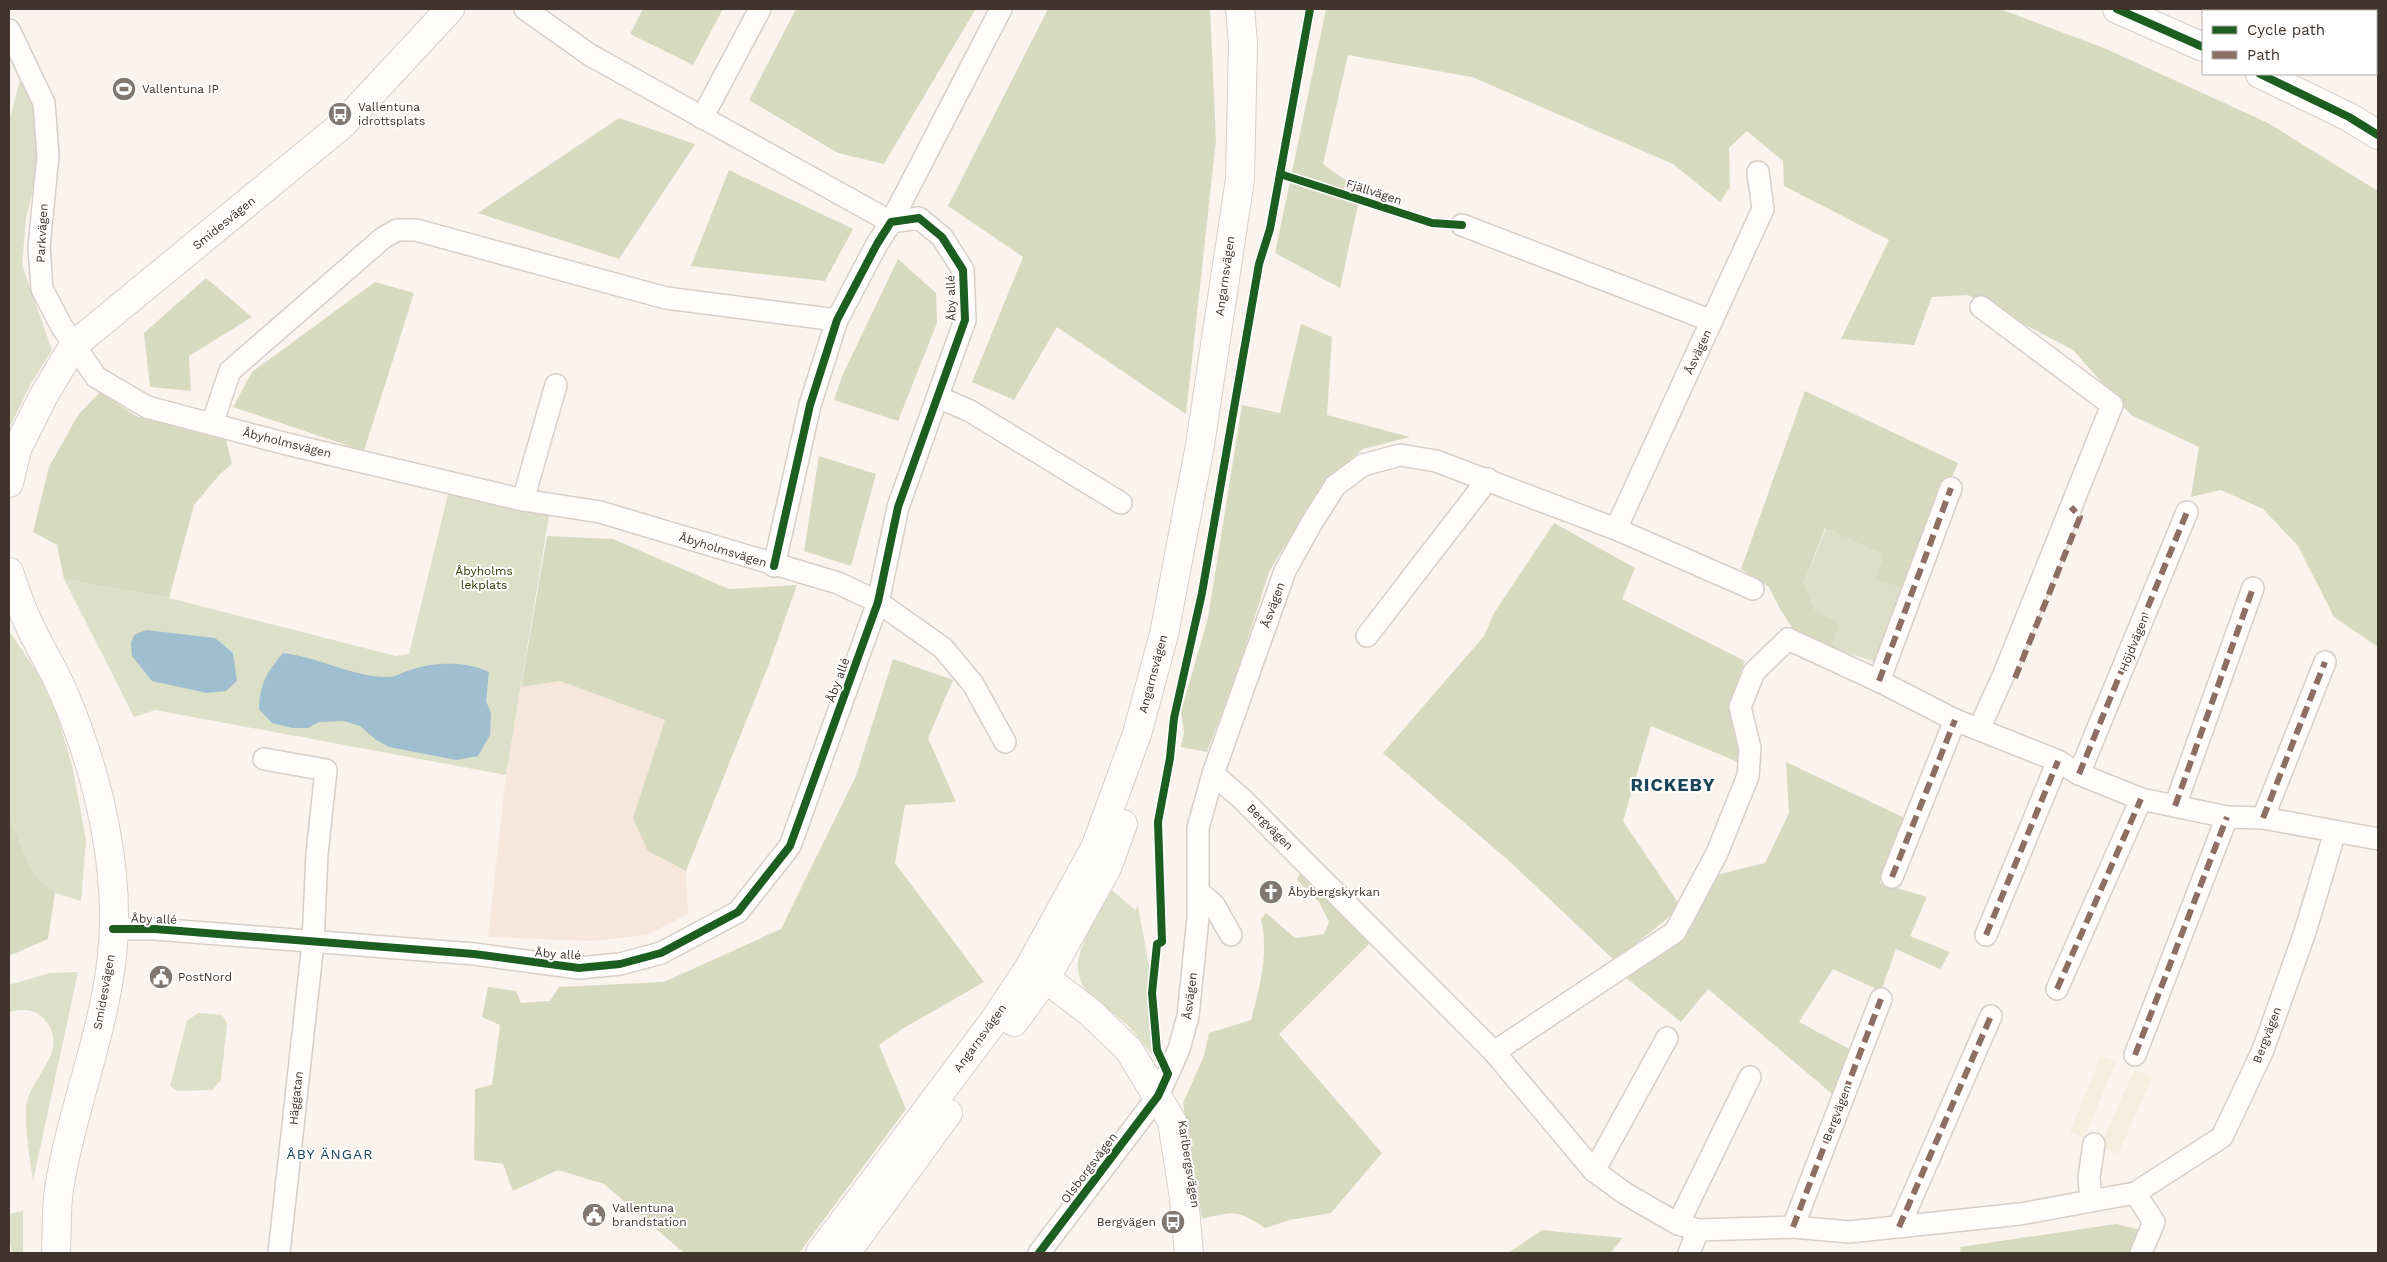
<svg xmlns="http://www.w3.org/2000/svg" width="2387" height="1262" font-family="'Work Sans',sans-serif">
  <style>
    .built { fill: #f6e6dc }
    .industrial { fill: #f8eee0 }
    .green { fill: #dce0c8 }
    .forest { fill: #d6dbbf }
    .water { fill: #9fbfd1 }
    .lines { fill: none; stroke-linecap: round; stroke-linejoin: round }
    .street-casing { stroke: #d7cec8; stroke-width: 24 }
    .secondary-casing { stroke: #d7cec8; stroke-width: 30 }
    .primary-casing { stroke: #d7cec8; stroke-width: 30 }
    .street { stroke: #fefdfc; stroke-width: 21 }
    .secondary { stroke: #fefdfc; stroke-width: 28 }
    .primary { stroke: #fefdfc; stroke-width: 28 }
    .quiet { stroke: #8d6e63; stroke-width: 6; stroke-dasharray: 12 6; stroke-linecap: butt }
    .cycleway-casing { stroke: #fff; stroke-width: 11 }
    .cycleway { stroke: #1b5e20; stroke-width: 8 }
    .labels { text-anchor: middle; stroke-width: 4; stroke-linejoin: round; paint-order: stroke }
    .poi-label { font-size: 12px; fill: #40342c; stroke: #fff; text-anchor: start }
    .street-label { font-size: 12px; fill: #40342c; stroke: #fff }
    .park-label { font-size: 12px; fill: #2c3801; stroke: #fff }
    .neighbourhood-label { font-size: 14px; letter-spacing: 1px; fill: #1a445a; stroke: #fff }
    .district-label { font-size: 18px; font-weight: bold; letter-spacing: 1px; fill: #1a445a; stroke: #fff }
  </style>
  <rect width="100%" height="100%" fill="#faf3ee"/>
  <!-- built -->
  <path class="built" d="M560,681L665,720L633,818L648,851L686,871L688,914L647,935L593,941L488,937L506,775L521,687Z"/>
  <!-- industrial -->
  <g class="industrial">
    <path d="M2242,9H2378V44L2376,46V11H2247Z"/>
    <path d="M2101,1056L2116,1062L2084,1138L2070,1132Z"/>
    <path d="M2135,1069L2152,1077L2118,1154L2100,1146Z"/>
  </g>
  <!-- green -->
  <g class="green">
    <path d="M21,77L33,101L38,136L36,176L26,219L22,265L52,350L30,385L9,429V121Z"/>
    <path d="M451,482L551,504L506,775L155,710L134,717L64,579L169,598L396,656L409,654Z"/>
    <path d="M1826,528L1884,555L1904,588L1879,663L1831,648L1838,623L1815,610L1804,583Z"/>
    <path d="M9,631L37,672L56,712L72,765L86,840L81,901L55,893L34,875L9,817Z"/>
    <path d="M1112,890L1135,910L1138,906L1150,972V1018L1155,1058C1146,1047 1136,1033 1125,1023C1106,1005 1076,995 1078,963C1080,941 1101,910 1112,890Z"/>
    <path d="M78,972L33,1181C30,1158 25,1132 26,1109C27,1077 73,1052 44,1019C34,1008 22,1009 9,1012V985L50,973Z"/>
    <path d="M198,1013L222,1015L227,1023L221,1080L212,1090L178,1091L170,1086L187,1021Z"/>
    <path d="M23,1211V1253H12L9,1236V1214Z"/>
  </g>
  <!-- forest -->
  <g class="forest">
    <path d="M643,9H723L693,65L630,34Z"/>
    <path d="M796,9H973L975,10L884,164L838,153L749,100Z"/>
    <path d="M1048,9H1210L1216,140L1186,414L1057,327L1014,400L972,382L1023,257L948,206Z"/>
    <path d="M1326,9H2000L2104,48L2268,123L2378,191V647L2334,617L2298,546L2263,509L2221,490L2191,497L2199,447L2131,415L2073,350L1968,295L1932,297L1914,345L1841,339L1889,240L1784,186L1783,161L1747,131L1729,148L1730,187L1720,202L1673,164L1472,77L1348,55L1323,164L1361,191L1340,288L1275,253Z"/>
    <path d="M619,118L695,144L619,259L478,213Z"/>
    <path d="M729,170L853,229L825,281L691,266Z"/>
    <path d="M898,259L936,293L937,323L898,421L834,400L843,374Z"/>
    <path d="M206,278L252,317L189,356L191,391L150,387L144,333Z"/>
    <path d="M375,282L414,293L364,451L233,407L252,372Z"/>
    <path d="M1301,324L1332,337L1327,415L1410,437L1363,449L1322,484L1269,572L1237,673L1207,752L1181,747L1184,732L1181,712L1208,618L1242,405L1280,413Z"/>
    <path d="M1805,391L1958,463L1904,588L1876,580L1884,555L1825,528L1804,583L1815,610L1839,623L1831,648L1795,632L1780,609L1769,587L1741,569Z"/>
    <path d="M100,392L136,416L226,440L232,464L220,474L194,505L169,598L64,579L57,545L33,532L49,467L78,415Z"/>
    <path d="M819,456L876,474L851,566L804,551Z"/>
    <path d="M1554,523L1635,568L1622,599L1745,661C1732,695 1727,712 1743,746L1738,762L1651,726L1623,821L1681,907L1615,961L1508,860L1383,753L1484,636L1494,613Z"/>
    <path d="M547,536L613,539L729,589L797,585L769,664L686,871L648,851L633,818L665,720L560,681L521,687Z"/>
    <path d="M893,659L953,680L928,738L956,802L905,805L895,863L984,982L902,1029L879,1045L906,1109L799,1253H684L604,1184L558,1170L513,1191L503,1164L474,1160L475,1089L492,1085L500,1025L482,1017L488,987L516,991L521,1003L550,1001L559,987L664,982L781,929L856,776Z"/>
    <path d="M1786,762L1907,819L1880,883L1927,897L1910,936L1950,952L1940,969L1896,949L1881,991L1833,969L1799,1022L1855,1052L1837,1098L1708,989L1681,1022L1625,977L1692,926L1716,875L1765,863L1789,813Z"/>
    <path d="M9,817L34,875L55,893L48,939L9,956Z"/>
    <path d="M1303,866L1374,939L1279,1034L1382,1153L1331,1213L1290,1220L1265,1228C1237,1210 1235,1211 1202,1219L1183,1103L1204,1056L1209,1033L1251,1020C1260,986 1269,953 1261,919L1266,913L1295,938L1324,934L1329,922L1319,902L1297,880Z"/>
    <path d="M2116,1224L2141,1230L2131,1253H1961L1960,1247Z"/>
    <path d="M1542,1230L1623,1238L1610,1253H1508Z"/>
  </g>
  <!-- water -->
  <g class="water">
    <path d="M146,630L215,638L233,653L237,681L226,691L207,693L152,681L132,656L131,643L134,635Z"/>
    <path d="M283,653C319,657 352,677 388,677C396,677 403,672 410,670C434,662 466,661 489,672L486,701L491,713L490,735L478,756L456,760L389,747L375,739L360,726L344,721L319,722L308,728H292L272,723L259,709C260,683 267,672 283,653Z"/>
  </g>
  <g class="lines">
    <!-- street casing -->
    <g class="street-casing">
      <g id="street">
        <path d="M525,9L590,55L891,222L1001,9"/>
        <path d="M9,30L44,103L48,155L39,247L42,289L62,327L96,377L147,407L287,444L523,500L600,512L838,583L878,602L943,648L973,684L1005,742"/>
        <path d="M702,118L760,9"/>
        <path d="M1462,225L1712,321"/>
        <path d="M938,397L970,411L1121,503"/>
        <path d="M212,424L230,371L383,238L397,230H416L666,298L837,320"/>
        <path d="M523,500L556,385"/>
        <path d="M1616,529L1753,589"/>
        <path d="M1367,636L1488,479"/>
        <path d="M1879,681L1951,488"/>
        <path d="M1979,729L2004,674L2112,405L1981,307"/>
        <path d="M264,759L326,770L317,854L313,943L279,1253"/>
        <path d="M1213,774L1240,797L1494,1052L1594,1171L1626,1194L1678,1224L1698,1230L1793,1227L1849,1232L2020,1214L2135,1193L2222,1137L2263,1050L2305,932L2335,832"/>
        <path d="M2079,774L2187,512"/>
        <path d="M2175,806L2253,588"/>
        <path d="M2263,818L2325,662"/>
        <path d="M1892,877L1955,720"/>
        <path d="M1198,891L1214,905L1231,935"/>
        <path d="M113,929H155L474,954L579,968L620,964L661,953L738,912L790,846L878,602L898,507L965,320L963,270L942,237L919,218L891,222L877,244L837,320L810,405L774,566"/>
        <path d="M1986,935L2058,761"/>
        <path d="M2057,989L2141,799"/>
        <path d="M1494,1052L1675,932L1717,853L1748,776L1750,748L1740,707L1754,672L1788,639L1879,681L1955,720L2058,761L2079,774L2141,799L2227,817L2263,818L2378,839"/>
        <path d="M2135,1055L2227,817"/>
        <path d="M1594,1171L1667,1038"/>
        <path d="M2135,1193L2154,1222L2141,1253"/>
        <path d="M2091,1201L2089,1177L2094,1144"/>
        <path d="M1678,1224L1750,1077"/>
        <path d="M1793,1227L1881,999"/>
        <path d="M1899,1227L1991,1016"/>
        <path d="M1039,1253L1158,1096L1179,1049L1188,1016L1198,918V828L1213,774L1285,571L1311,524L1335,486L1363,465L1400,455L1436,461L1616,529L1763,209L1758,172"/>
        <path d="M1689,1253L1698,1230"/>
      </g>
    </g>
    <!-- secondary casing -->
    <g class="secondary-casing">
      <g id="secondary">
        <path d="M9,483L17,449L44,395L74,345L343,124L450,9"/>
        <path d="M9,572C15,589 20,606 28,622C38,645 52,666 62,689C98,772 123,874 111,965C101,1041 71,1113 59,1189C56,1210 57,1232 56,1253"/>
        <path d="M1032,968L1091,1013L1129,1050L1172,1121L1184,1198L1189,1253"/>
        <path d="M1014,1022L1046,978L1107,868L1123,824"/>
        <path d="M820,1253L996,1018L1030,966L1095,848L1137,734L1164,634L1200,445L1240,179L1243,43L1240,9"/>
        <path d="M846,1253L948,1113"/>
      </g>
    </g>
    <!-- primary casing -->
    <g class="primary-casing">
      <g id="primary">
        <path d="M2117,9L2203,47"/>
        <path d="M2260,74L2349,117L2378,135"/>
      </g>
    </g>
    <!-- street -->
    <use href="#street" class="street"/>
    <!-- secondary -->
    <use href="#secondary" class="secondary"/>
    <!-- primary -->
    <use href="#primary" class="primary"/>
    <!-- quiet -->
    <g class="quiet">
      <path d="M2015,678L2080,517L2071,507"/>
      <path d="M1879,681L1951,488"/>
      <path d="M2079,774L2187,512"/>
      <path d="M2175,806L2253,588"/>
      <path d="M2263,818L2325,662"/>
      <path d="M1892,877L1955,720"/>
      <path d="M1986,935L2058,761"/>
      <path d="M2057,989L2141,799"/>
      <path d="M2135,1055L2227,817"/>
      <path d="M1793,1227L1881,999"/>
      <path d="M1899,1227L1991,1016"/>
    </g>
    <!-- cycleway casing -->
    <g class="cycleway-casing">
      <g id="cycleway">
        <path d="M2117,9L2203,47"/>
        <path d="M2260,74L2349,117L2378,135"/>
        <path d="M1280,174L1432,223L1462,225"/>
        <path d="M113,929H155L474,954L579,968L620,964L661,953L738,912L790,846L878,602L898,507L965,320L963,270L942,237L919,218L891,222L877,244L837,320L810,405L774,566"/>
        <path d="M1039,1253L1158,1096L1168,1074L1157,1050L1152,993L1157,944L1162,942L1158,822L1170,758L1174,718L1202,593L1259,264L1270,229L1310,9"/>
      </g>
    </g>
    <!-- cycleway -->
    <use href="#cycleway" class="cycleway"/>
  </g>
  <!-- icons -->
  <defs>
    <g id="stadium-disc" transform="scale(1.25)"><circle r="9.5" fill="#817770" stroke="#fff"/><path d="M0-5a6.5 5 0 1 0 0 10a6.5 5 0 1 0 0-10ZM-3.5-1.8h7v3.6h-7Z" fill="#fff"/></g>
    <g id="bus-disc" transform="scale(1.25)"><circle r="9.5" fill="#817770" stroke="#fff"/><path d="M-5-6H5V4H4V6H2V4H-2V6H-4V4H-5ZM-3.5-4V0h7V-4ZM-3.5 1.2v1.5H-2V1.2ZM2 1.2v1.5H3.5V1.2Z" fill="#fff"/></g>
    <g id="church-disc" transform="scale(1.25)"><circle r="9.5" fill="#817770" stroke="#fff"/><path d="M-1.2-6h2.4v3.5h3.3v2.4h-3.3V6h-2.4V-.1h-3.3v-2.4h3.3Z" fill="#fff"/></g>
    <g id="civic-disc" transform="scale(1.25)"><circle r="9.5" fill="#817770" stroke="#fff"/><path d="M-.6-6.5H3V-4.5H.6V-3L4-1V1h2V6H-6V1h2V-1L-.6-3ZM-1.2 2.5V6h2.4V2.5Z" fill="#fff"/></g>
  </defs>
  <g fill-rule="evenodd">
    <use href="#stadium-disc" x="124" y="89"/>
    <use href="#bus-disc" x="340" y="114"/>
    <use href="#church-disc" x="1271" y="892"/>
    <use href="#civic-disc" x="161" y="977"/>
    <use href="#civic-disc" x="594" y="1215"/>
    <use href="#bus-disc" x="1173" y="1222"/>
  </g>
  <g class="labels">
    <!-- poi labels -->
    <g class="poi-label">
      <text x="142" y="93">Vallentuna IP</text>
      <text x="358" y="111">Vallentuna<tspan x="358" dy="14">idrottsplats</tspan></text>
      <text x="1288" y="896">Åbybergskyrkan</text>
      <text x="178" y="981">PostNord</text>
      <text x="612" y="1212">Vallentuna<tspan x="612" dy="14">brandstation</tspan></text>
      <text x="1156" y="1226" text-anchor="end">Bergvägen</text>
    </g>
    <!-- street labels -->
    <g class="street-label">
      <text transform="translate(1374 192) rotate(18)" y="4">Fjällvägen</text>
      <text transform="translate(224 223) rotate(-39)" y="4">Smidesvägen</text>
      <text transform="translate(42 233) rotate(-87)" y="4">Parkvägen</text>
      <text transform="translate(1225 276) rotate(-82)" y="4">Angarnsvägen</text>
      <text transform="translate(951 298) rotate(-92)" y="4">Åby allé</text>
      <text transform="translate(1698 352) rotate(-65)" y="4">Åsvägen</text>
      <text transform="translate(287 443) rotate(14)" y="4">Åbyholmsvägen</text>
      <text transform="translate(723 550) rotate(17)" y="4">Åbyholmsvägen</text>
      <text transform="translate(1273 605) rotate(-70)" y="4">Åsvägen</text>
      <text transform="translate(2134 643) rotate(-68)" y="4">Höjdvägen</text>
      <text transform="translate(1153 674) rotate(-75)" y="4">Angarnsvägen</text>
      <text transform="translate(838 680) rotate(-70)" y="4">Åby allé</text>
      <text transform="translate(1270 827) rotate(45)" y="4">Bergvägen</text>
      <text transform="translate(154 919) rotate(2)" y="4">Åby allé</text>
      <text transform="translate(558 954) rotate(4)" y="4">Åby allé</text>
      <text transform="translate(104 992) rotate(-80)" y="4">Smidesvägen</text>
      <text transform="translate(1190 996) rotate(-83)" y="4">Åsvägen</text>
      <text transform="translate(2267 1035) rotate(-69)" y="4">Bergvägen</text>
      <text transform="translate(980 1038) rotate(-54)" y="4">Angarnsvägen</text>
      <text transform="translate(296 1098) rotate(-84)" y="4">Häggatan</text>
      <text transform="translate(1837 1113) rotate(-69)" y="4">Bergvägen</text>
      <text transform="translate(1189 1164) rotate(81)" y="4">Karlbergsvägen</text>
      <text transform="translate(1089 1168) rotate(-53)" y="4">Olsborgsvägen</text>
    </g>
    <!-- park labels -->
    <g class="park-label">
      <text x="484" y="575">Åbyholms<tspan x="484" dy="14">lekplats</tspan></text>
    </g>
    <!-- neighbourhood labels -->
    <g class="neighbourhood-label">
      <text x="330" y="1159">ÅBY ÄNGAR</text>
    </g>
    <!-- district labels -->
    <g class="district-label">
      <text x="1673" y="791">RICKEBY</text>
    </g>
  </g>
  <!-- border -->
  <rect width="2387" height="1262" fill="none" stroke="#40342c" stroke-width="20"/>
  <!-- legend -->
  <rect x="2202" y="10" width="175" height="65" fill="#ffffff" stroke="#b3aeab"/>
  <rect x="2212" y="26" width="25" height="8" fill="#1b5e20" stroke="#b3aeab"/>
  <text x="2247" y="35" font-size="15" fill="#40342c">Cycle path</text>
  <rect x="2212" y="51" width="25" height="8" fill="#8d6e63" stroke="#b3aeab"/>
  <text x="2247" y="60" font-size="15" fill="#40342c">Path</text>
</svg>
